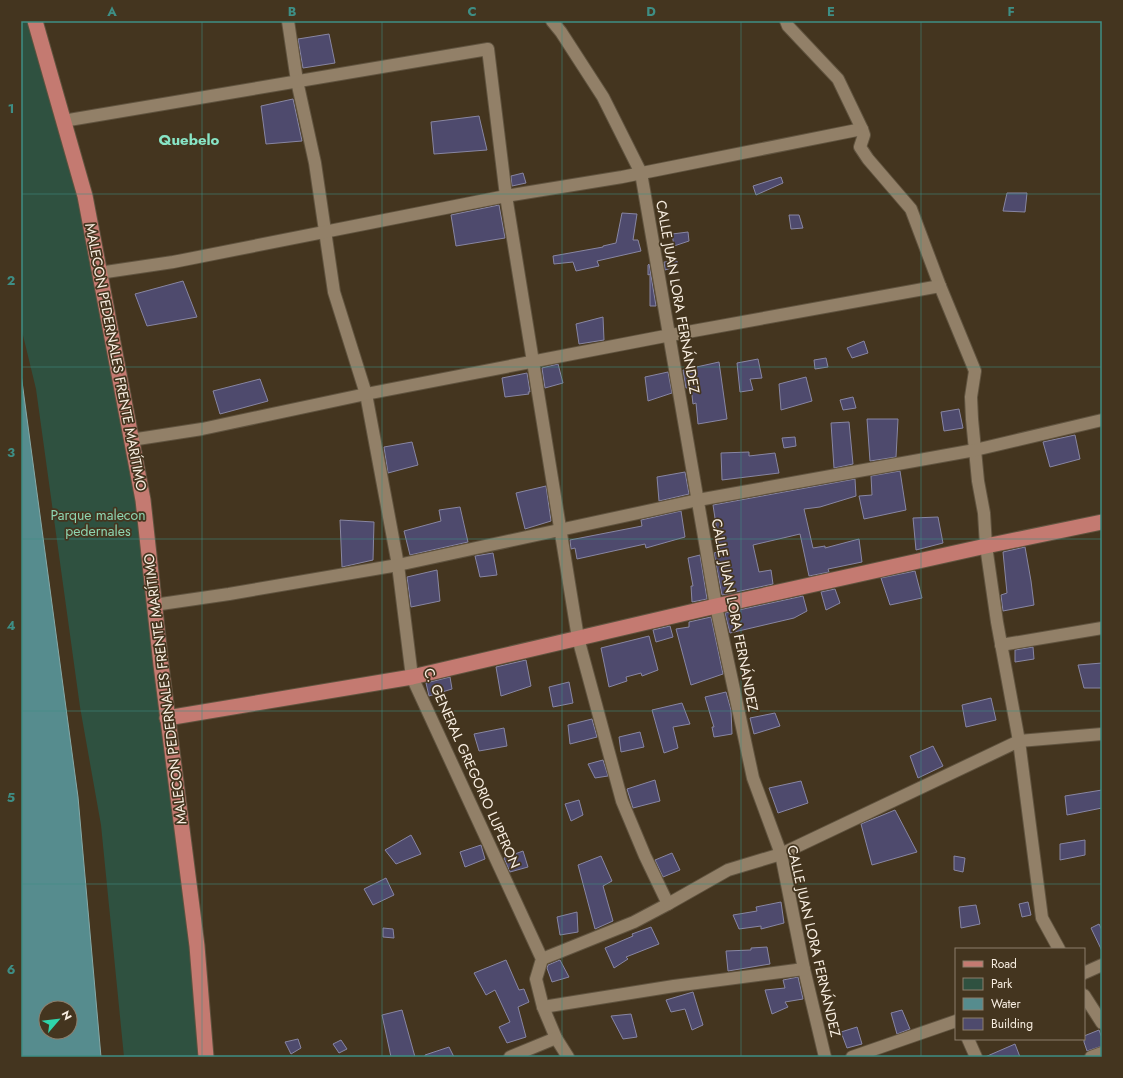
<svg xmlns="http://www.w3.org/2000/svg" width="1123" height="1078" font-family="Jost,sans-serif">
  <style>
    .green { fill: #2f5140 }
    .water { fill: #568c8e; stroke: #87a9a7; fill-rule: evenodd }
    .building { fill: #4e4a6d; stroke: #8886a2 }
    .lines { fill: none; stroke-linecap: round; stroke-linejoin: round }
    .minor-casing { stroke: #60533f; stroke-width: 14 }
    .major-casing { stroke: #60533f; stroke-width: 17 }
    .minor { stroke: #928068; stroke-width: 12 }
    .major { stroke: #c47a71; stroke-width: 15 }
    .grid { fill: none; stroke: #3e8e85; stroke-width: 1; stroke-opacity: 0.55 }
    .labels { text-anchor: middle; stroke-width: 3.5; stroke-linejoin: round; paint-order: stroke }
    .street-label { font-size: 14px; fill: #f8eee1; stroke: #44351f }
    .park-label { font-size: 14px; fill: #8ed5b1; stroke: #44351f }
    .neighbourhood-label { font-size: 15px; font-weight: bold; fill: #88e5c6; stroke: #44351f }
    .neatline { fill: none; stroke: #3e8e85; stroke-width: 1.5 }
    .grid-label { font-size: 13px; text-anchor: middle; font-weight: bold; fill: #3e8e85 }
  </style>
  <rect width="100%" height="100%" fill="#44351f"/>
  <!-- green -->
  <path class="green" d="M21,21H30L80,198L138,500L206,1057H124L101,825L80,707L36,389L21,327Z"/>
  <!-- water -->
  <path class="water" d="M21,374L78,797L101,1057H21ZM46,1008H70V1032H46Z"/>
  <!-- building -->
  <g class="building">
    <path d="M329,34L335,63L303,68L298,39Z"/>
    <path d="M293,99L302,141L266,144L261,106Z"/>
    <path d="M479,116L487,150L434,154L431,122Z"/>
    <path d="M523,173L526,183L512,186L511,176Z"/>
    <path d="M781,177L783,183L756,195L753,186Z"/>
    <path d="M1007,193H1027L1025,212L1003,211Z"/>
    <path d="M499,205L505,238L456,246L451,215Z"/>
    <path d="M622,213L637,214L633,240H638L641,251L597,261L599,266L576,271L573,262L554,264L553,256L603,247V246L616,243Z"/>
    <path d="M789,215H799L803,228L791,229Z"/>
    <path d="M688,232L689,241L674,246L672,234Z"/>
    <path d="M677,261L678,266L665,270L664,262Z"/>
    <path d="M649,264L656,306H650V274L648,275V265Z"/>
    <path d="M183,281L197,317L147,326L135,294Z"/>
    <path d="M603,317L604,340L579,344L576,324Z"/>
    <path d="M864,341L868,353L852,358L847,348Z"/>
    <path d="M826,358L828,367L815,369L814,360Z"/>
    <path d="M758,359L762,378L750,379L753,390L740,392L737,363Z"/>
    <path d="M719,362L727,419L698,424L696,403L693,404L691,387L686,388L683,370Z"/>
    <path d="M558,364L563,383L545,388L542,368Z"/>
    <path d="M668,372L672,393L648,401L645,377Z"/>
    <path d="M527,373L530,392H528L529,394L505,397L502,378Z"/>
    <path d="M806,377L812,401L781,410L779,384Z"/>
    <path d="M260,379L268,401L220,414L213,391Z"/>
    <path d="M853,397L856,408L843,410L840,400Z"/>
    <path d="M959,409L963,428L944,431L941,412Z"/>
    <path d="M867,419H898L896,457L870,461Z"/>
    <path d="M849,422L853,464L834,468L831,423Z"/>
    <path d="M1075,435L1080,459L1050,467L1043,442Z"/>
    <path d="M795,437L796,446L784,448L782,438Z"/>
    <path d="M412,442L418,465L388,473L384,447Z"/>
    <path d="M749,452V456L775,453L779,473L722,480L721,453Z"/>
    <path d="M900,471L906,510L864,519L859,496L872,495L871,476Z"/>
    <path d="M685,472L689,494L659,501L657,477Z"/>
    <path d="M855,479L856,496L820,507L804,509L813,548L825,546V548L859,539L862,562L828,569L829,572L809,576L800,534L753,545L759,572L771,570L773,584L722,595L714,553L720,551L713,505Z"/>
    <path d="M546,486L551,521L525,529L516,493Z"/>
    <path d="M460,507L468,542L410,555L404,531L441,521L439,510Z"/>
    <path d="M681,511L685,537L646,548L645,544L577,559L575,548L571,549L570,540L642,526L641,520Z"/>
    <path d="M938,517L943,543L916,550L913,518Z"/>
    <path d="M340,520L374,522L373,560L342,567Z"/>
    <path d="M1025,547L1031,581L1034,605L1003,611L1001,595L1007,593L1003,552Z"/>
    <path d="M493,553L497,575L480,577L475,556Z"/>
    <path d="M700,555L707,599L692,602L691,586H693L688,558Z"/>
    <path d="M437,570L440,601L411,607L407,577Z"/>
    <path d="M915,571L922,598L890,605L881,578Z"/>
    <path d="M835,589L840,603L826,610L821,592Z"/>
    <path d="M803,596L807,611L794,618L730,633L725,613Z"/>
    <path d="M711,617L723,674L691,685L676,629L689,627V622Z"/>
    <path d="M670,626L673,637L656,642L653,630Z"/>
    <path d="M649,636L658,670L642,676L641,673L626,677L627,681L609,687L601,648Z"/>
    <path d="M1033,647L1034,659L1015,662V650Z"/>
    <path d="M526,660L531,686L501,696L496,667Z"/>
    <path d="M1102,663V688H1084L1078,665Z"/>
    <path d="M450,677L452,689L429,696L426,683Z"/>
    <path d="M569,682L573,703L553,707L549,687Z"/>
    <path d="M726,692L731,710L732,734L714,737L712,727H714L705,697Z"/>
    <path d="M991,698L996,720L966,727L962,705Z"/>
    <path d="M682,703L690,724L673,727L678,748L664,753L652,710Z"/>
    <path d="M775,713L780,726L754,734L750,718Z"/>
    <path d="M592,719L597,737L570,744L568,725Z"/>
    <path d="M504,728L507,746L479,751L474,734Z"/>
    <path d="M640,732L644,747L621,752L619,737Z"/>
    <path d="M933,746L943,766L918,778L910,756Z"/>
    <path d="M603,760L608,776L595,778L588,764Z"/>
    <path d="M655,780L660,801L633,808L627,789Z"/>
    <path d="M801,781L808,803L778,813L769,788Z"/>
    <path d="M1102,790V808L1067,815L1065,796Z"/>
    <path d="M579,800L583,815L571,821L565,804Z"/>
    <path d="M895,810L917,852L872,865L861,824Z"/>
    <path d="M411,835L421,854L396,864L385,850Z"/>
    <path d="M1085,840V855L1060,860V844Z"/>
    <path d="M481,845L485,859L465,867L460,852Z"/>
    <path d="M523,851L528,867L510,872L504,858Z"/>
    <path d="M672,853L680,870L663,877L655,860Z"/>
    <path d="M601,856L612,881L603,886L613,921L595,929L578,865Z"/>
    <path d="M954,856L965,858L963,872L954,870Z"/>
    <path d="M386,878L394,895L373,905L364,889Z"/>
    <path d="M781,902L784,923L761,929V926L739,929L733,915L757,911L756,907Z"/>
    <path d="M1028,902L1031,915L1022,917L1019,904Z"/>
    <path d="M976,905L980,924L961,928L959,907Z"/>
    <path d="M577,912L578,932L560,935L557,917Z"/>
    <path d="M1099,924L1102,930V951L1091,928Z"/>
    <path d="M651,927L659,944L626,957L628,959L614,968L605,948L633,936L632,934Z"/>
    <path d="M383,928L393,929L394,938L383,937Z"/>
    <path d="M767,947L770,964L728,971L726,951L751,950V948Z"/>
    <path d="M506,960L519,990L524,989L529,1002L518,1007L526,1037L507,1043L499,1027L510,1022L495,990L486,995L474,973Z"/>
    <path d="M560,960L569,977L552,982L547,968L548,965Z"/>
    <path d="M798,977L803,999L785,1002L788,1007L772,1014L765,990L785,988L783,980Z"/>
    <path d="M693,992L703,1025L692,1030L685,1009L671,1012L666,1000Z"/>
    <path d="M402,1010L415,1057H391L382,1015Z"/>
    <path d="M902,1010L910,1029L897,1034L891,1013Z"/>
    <path d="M631,1014L637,1037L623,1039L611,1016Z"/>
    <path d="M857,1027L862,1044L847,1048L841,1032Z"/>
    <path d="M1099,1030L1102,1038V1046L1087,1051L1084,1042V1036Z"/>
    <path d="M298,1039L301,1048L291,1054L285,1042Z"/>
    <path d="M341,1040L347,1049L339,1053L333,1044Z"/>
    <path d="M1015,1044L1020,1057H985Z"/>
    <path d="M449,1047L454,1057H425V1055Z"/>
  </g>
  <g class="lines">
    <!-- minor casing -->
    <g class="minor-casing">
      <g id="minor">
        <path d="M288,21L297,81L315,163L334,292L366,394L398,565L412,677L542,959L536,979L543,1007L556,1038L568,1057"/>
        <path d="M552,21L561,32L603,97L641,173L716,606L753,778L781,854L804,969L825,1057"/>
        <path d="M786,21L788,26L838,79L862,129L864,135L860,147L868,159L911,209L940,286L975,371L971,397L972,419L978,481L984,513L986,546L997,622L1019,741L1042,918L1059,949"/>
        <path d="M63,121L488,49L506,196L578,638L622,801L645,856L668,904L634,922L542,959"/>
        <path d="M99,273L173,262L506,196L622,177L862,129"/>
        <path d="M131,440L202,429L366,394L660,337L940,286"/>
        <path d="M154,605L229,594L398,565L698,500L975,450L1102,420"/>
        <path d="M1001,645L1102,628"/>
        <path d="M668,904L728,870L781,854L1019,741L1102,734"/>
        <path d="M1084,973L1102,965"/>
        <path d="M1084,995L1102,1023"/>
        <path d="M543,1007L674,986L804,969"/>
        <path d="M968,1039L976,1057"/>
        <path d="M510,1057L556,1038"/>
        <path d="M852,1057L956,1021"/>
        <path d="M1091,1057L1102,1053"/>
      </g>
    </g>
    <!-- major casing -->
    <g class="major-casing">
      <g id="major">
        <path d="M35,21L85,196L143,500L161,665L197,946L206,1057"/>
        <path d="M167,718L412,677L716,606L986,546L1102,522"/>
      </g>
    </g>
    <!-- minor -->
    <use href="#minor" class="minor"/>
    <!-- major -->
    <use href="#major" class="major"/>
  </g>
  <!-- grid -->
  <path class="grid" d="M202,21V1057M382,21V1057M562,21V1057M741,21V1057M921,21V1057M21,194H1102M21,367H1102M21,539H1102M21,711H1102M21,884H1102"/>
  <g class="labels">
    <!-- street labels -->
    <g class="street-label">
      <text transform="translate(678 297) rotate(80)" y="5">CALLE JUAN LORA FERNÁNDEZ</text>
      <text transform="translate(116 357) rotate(79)" y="5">MALECON PEDERNALES FRENTE MARÍTIMO</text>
      <text transform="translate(735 615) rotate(79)" y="5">CALLE JUAN LORA FERNÁNDEZ</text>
      <text transform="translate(165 689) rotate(-97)" y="5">MALECON PEDERNALES FRENTE MARÍTIMO</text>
      <text transform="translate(472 768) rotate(66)" y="5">C. GENERAL GREGORIO LUPERON</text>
      <text transform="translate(814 941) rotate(77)" y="5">CALLE JUAN LORA FERNÁNDEZ</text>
    </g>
    <!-- park labels -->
    <g class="park-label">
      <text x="98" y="520">Parque malecon<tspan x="98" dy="16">pedernales</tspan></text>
    </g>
    <!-- neighbourhood labels -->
    <g class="neighbourhood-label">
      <text x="189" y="145">Quebelo</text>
    </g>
  </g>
  <!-- border -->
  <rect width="1123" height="1078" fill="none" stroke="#44351f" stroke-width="44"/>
  <!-- legend -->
  <rect x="955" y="948" width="130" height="92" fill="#44351f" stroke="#8c7f6d"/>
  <rect x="963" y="961" width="20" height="6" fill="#c47a71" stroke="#8c7f6d"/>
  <text x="991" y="968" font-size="12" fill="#f8eee1">Road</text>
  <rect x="963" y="978" width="20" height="12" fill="#2f5140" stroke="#8c7f6d"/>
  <text x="991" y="988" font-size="12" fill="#f8eee1">Park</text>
  <rect x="963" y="998" width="20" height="12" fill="#568c8e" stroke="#8c7f6d"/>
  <text x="991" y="1008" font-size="12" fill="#f8eee1">Water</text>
  <rect x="963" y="1018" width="20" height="12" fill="#4e4a6d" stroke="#8c7f6d"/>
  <text x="991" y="1028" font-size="12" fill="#f8eee1">Building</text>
  <!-- north arrow -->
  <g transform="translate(58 1020) rotate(62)"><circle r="19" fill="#44351f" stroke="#8c7f6d"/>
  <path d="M0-3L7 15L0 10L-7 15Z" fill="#2fd4aa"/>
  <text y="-6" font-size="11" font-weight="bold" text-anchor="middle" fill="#f8eee1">N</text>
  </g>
  <rect x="22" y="22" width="1079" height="1034" class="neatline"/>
  <g class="grid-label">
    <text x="112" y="16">A</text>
    <text x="292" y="16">B</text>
    <text x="472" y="16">C</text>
    <text x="651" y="16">D</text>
    <text x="831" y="16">E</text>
    <text x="1011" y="16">F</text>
    <text x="11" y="113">1</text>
    <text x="11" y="285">2</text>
    <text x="11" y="457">3</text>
    <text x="11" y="630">4</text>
    <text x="11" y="802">5</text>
    <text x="11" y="974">6</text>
  </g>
</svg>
